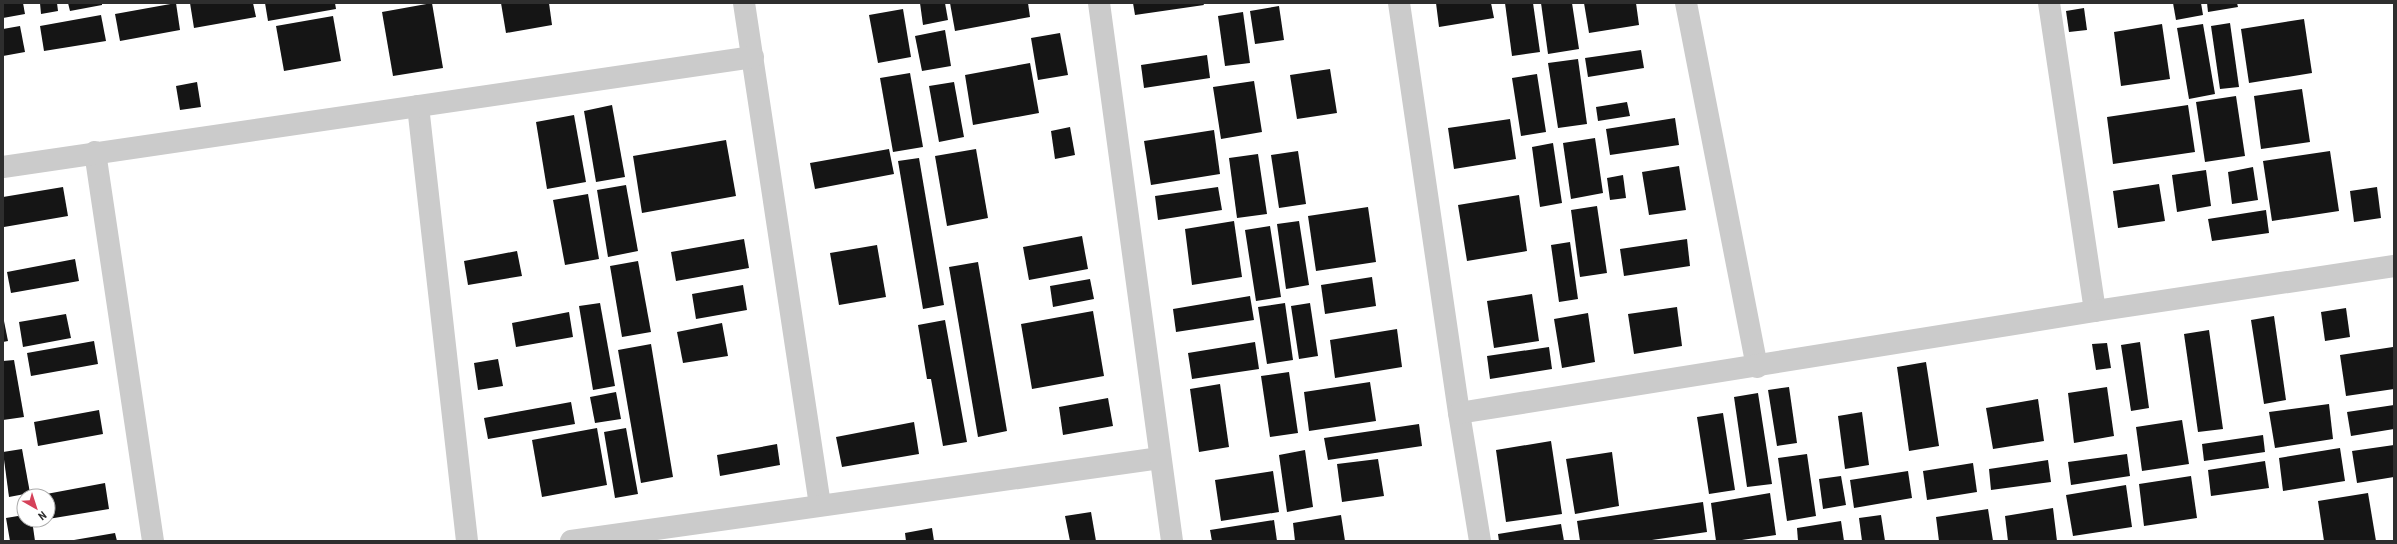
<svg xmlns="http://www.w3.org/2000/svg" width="2397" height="544" font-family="'Roboto Condensed',sans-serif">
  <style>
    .building { fill: #151515 }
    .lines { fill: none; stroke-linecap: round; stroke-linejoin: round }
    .minor { stroke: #cbcbcb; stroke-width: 22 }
    .tertiary { stroke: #cbcbcb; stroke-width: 22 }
  </style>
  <rect width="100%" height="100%" fill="#fff"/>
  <!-- building -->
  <g class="building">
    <path d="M3,3H23L25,14L3,18Z"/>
    <path d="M40,3H57L58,11L41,14Z"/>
    <path d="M68,3H102V5L70,11Z"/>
    <path d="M176,3L180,30L120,41L115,14Z"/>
    <path d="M190,3H253L256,17L194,28Z"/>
    <path d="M265,3H335L336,9L268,21Z"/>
    <path d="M432,3L443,68L393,76L382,12Z"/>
    <path d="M501,3H549L552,25L506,33Z"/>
    <path d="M920,3H945L948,20L923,25Z"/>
    <path d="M950,3H1028L1030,17L955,31Z"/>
    <path d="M1133,3H1203L1204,5L1135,15Z"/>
    <path d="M1436,3H1491L1494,18L1439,27Z"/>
    <path d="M1505,3H1533L1540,52L1512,56Z"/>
    <path d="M1541,3H1572L1579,49L1548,54Z"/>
    <path d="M1584,3H1636L1639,25L1589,33Z"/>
    <path d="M2173,3H2201L2203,15L2176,20Z"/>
    <path d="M2207,3H2237L2238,7L2208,12Z"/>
    <path d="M1279,6L1284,40L1255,44L1250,11Z"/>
    <path d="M2084,8L2087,30L2069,32L2066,11Z"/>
    <path d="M903,9L911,57L878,63L869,15Z"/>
    <path d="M1243,12L1250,63L1225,66L1218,16Z"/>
    <path d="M101,15L106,41L44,51L40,26Z"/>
    <path d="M333,16L341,61L284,71L276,26Z"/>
    <path d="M2304,19L2312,73L2249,83L2241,29Z"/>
    <path d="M2230,23L2239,87L2220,89L2211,26Z"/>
    <path d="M2162,24L2170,79L2121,86L2114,32Z"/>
    <path d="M2203,24L2215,94L2189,99L2177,28Z"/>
    <path d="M20,26L25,52L3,56V29Z"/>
    <path d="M945,30L951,66L922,71L915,36Z"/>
    <path d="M1060,33L1068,75L1038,80L1031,38Z"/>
    <path d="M1641,50L1644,68L1588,77L1585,58Z"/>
    <path d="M1207,55L1210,78L1144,88L1141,65Z"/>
    <path d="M1578,59L1587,124L1558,128L1548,63Z"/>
    <path d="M1030,63L1039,113L973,125L965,75Z"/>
    <path d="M1330,69L1337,113L1297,119L1290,75Z"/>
    <path d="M910,73L923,147L893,152L880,78Z"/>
    <path d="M1537,74L1546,132L1521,136L1512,78Z"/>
    <path d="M1254,81L1262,132L1221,139L1213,87Z"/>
    <path d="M197,82L201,107L180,110L176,86Z"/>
    <path d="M954,82L964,137L939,142L929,86Z"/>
    <path d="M2302,89L2310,142L2261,149L2254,96Z"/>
    <path d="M2236,96L2245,156L2205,162L2196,102Z"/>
    <path d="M1627,102L1630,116L1598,121L1596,107Z"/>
    <path d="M612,105L625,177L596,182L584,111Z"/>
    <path d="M2188,105L2195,152L2113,164L2107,117Z"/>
    <path d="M574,115L586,182L547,189L536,122Z"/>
    <path d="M1675,118L1679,145L1610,155L1606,129Z"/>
    <path d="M1510,119L1516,159L1454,169L1448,128Z"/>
    <path d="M1070,127L1075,155L1055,159L1051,131Z"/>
    <path d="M1214,130L1220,174L1151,185L1144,141Z"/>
    <path d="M1595,138L1603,193L1571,199L1563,143Z"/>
    <path d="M726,140L736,196L642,213L633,156Z"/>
    <path d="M1553,143L1562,203L1540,207L1532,147Z"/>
    <path d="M889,149L894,174L815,189L810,163Z"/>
    <path d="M976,149L988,218L947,226L935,156Z"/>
    <path d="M1298,151L1306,204L1279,208L1271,155Z"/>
    <path d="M2330,151L2339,211L2272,221L2263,161Z"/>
    <path d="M1258,154L1267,214L1237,218L1229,158Z"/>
    <path d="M919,158L944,305L923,309L898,161Z"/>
    <path d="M1679,166L1686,210L1649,215L1642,172Z"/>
    <path d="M2253,167L2258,200L2232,204L2228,172Z"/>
    <path d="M2206,170L2211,206L2177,212L2172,175Z"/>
    <path d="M1623,175L1626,198L1610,200L1607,178Z"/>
    <path d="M2159,184L2165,221L2118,228L2113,191Z"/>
    <path d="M626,185L638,251L608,257L597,190Z"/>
    <path d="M63,187L68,216L4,227L3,197Z"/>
    <path d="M1218,187L1222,210L1158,220L1155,196Z"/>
    <path d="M2377,187L2381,218L2354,222L2350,191Z"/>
    <path d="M588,194L599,259L565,265L553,200Z"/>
    <path d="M1519,195L1527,251L1467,261L1458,205Z"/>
    <path d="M1597,206L1607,273L1580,277L1571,210Z"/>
    <path d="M1368,207L1376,262L1316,271L1308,216Z"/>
    <path d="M2266,210L2269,233L2212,241L2208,219Z"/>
    <path d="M1234,221L1242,277L1192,285L1185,229Z"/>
    <path d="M1299,221L1309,285L1286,289L1277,224Z"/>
    <path d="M1270,226L1281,297L1256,301L1245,230Z"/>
    <path d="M1082,236L1088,269L1029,280L1023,247Z"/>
    <path d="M744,239L749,268L676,281L671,252Z"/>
    <path d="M1687,239L1690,266L1624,276L1620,249Z"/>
    <path d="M1570,242L1578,299L1559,302L1551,245Z"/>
    <path d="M877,245L886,297L839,305L830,253Z"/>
    <path d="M517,251L522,276L468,285L464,261Z"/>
    <path d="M75,259L79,281L11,293L7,272Z"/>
    <path d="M638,261L651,332L622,337L610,266Z"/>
    <path d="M978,262L1007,431L978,437L949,267Z"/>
    <path d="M1372,277L1376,306L1325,314L1321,285Z"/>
    <path d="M1090,279L1094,299L1053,307L1050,286Z"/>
    <path d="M743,285L747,310L696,319L692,294Z"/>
    <path d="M1532,294L1539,341L1494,348L1487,301Z"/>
    <path d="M1250,296L1254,320L1176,332L1173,309Z"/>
    <path d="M600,303L615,386L593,390L579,306Z"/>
    <path d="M1285,303L1293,360L1267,364L1258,307Z"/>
    <path d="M1310,303L1318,356L1299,359L1291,306Z"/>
    <path d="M1677,307L1682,346L1634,354L1628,314Z"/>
    <path d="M2346,308L2350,337L2325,341L2321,312Z"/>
    <path d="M1093,311L1104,376L1032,389L1021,324Z"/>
    <path d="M569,312L573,337L516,347L512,323Z"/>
    <path d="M1588,313L1595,362L1562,368L1554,319Z"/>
    <path d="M66,314L71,338L23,347L19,322Z"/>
    <path d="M3,316L8,341L3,342Z"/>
    <path d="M2274,316L2286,400L2264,404L2251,320Z"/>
    <path d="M945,320L967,442L943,446L931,379H927L918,325Z"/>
    <path d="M722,323L728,356L683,363L677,332Z"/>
    <path d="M1397,329L1402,367L1335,378L1330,340Z"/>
    <path d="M2209,330L2223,429L2198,432L2184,334Z"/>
    <path d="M94,341L98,364L31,376L27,353Z"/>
    <path d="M1255,342L1259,369L1192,379L1188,353Z"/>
    <path d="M2140,342L2149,408L2131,411L2121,345Z"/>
    <path d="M2107,343L2111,368L2096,370L2092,344Z"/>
    <path d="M651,344L673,477L641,483L618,350Z"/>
    <path d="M1549,347L1552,369L1490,379L1487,356Z"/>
    <path d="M2393,347L2394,389L2346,396L2340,355Z"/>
    <path d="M498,359L503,386L478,390L474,363Z"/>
    <path d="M14,360L24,417L3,420V361Z"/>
    <path d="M1926,362L1939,446L1909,451L1897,367Z"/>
    <path d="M1289,372L1298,433L1270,437L1261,376Z"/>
    <path d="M1370,382L1376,421L1309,431L1304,392Z"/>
    <path d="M1220,384L1229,447L1199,452L1190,389Z"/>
    <path d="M1789,387L1797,443L1777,446L1768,390Z"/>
    <path d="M2107,387L2114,436L2074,443L2068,393Z"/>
    <path d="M616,392L621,419L595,423L590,397Z"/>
    <path d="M1758,393L1772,484L1747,487L1734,397Z"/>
    <path d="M1108,398L1113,426L1063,435L1059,407Z"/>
    <path d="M2038,399L2044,441L1993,449L1986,408Z"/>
    <path d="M571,402L575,424L488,439L484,418Z"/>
    <path d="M2329,404L2333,439L2275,448L2269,412Z"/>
    <path d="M2394,405V429L2351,436L2347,412Z"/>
    <path d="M99,410L103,434L38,446L34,422Z"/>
    <path d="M1862,412L1869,465L1845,469L1838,416Z"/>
    <path d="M1723,413L1735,490L1709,494L1697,417Z"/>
    <path d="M2182,420L2189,464L2142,471L2136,427Z"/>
    <path d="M914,422L919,454L842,467L836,437Z"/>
    <path d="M1419,424L1422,446L1328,460L1324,438Z"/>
    <path d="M597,428L607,485L542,497L532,440Z"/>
    <path d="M626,428L638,494L615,498L604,432Z"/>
    <path d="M2263,435L2265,452L2204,461L2202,444Z"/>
    <path d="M1551,441L1562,514L1506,522L1496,450Z"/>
    <path d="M777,444L780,465L720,476L717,455Z"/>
    <path d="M2394,445V477L2357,483L2352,451Z"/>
    <path d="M2340,448L2345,481L2283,491L2279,458Z"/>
    <path d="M22,449L30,493L9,497L3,452Z"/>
    <path d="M1305,450L1313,507L1287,512L1279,455Z"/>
    <path d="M1612,452L1619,506L1575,514L1566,459Z"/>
    <path d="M1807,454L1816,516L1787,521L1778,458Z"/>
    <path d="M2127,454L2130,476L2071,485L2068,462Z"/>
    <path d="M1378,459L1384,496L1342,502L1337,464Z"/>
    <path d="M2048,460L2051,482L1991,490L1989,469Z"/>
    <path d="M2265,461L2269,488L2211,496L2208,470Z"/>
    <path d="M1973,463L1977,492L1927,500L1923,471Z"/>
    <path d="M1273,471L1279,512L1221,521L1215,480Z"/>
    <path d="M1908,471L1912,498L1854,508L1850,480Z"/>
    <path d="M1841,476L1846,505L1823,509L1819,479Z"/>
    <path d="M2191,476L2197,518L2144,526L2139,484Z"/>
    <path d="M105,483L109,509L48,519V496L41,495Z"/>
    <path d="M2126,485L2132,527L2073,536L2066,495Z"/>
    <path d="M1770,493L1776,535L1735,541H1716L1711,503Z"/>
    <path d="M2368,493L2376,541H2324L2318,501Z"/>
    <path d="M1703,502L1707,532L1645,541H1580L1577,521Z"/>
    <path d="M2053,508L2057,541H2008L2005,516Z"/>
    <path d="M1988,509L1993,541H1939L1936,517Z"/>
    <path d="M1091,512L1096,541H1070L1065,516Z"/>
    <path d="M24,515V520H32L35,541H10L6,518Z"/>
    <path d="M1341,515L1345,541H1295L1293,523Z"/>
    <path d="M1881,515L1885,541H1862L1859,518Z"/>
    <path d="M1274,520L1277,541H1212L1210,530Z"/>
    <path d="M1841,521L1844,541H1798L1797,528Z"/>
    <path d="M1561,524L1564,541H1499L1498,534Z"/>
    <path d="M932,528L934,541H906L905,533Z"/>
    <path d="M115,533L117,541H74V540Z"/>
  </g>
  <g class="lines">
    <!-- minor -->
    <g class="minor">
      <path d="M744,3L820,505"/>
      <path d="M1399,3L1459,413L1480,541"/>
      <path d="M1686,3L1757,367"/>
      <path d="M2049,3L2095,311"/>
      <path d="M418,106L467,541"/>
      <path d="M95,152L153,541"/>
      <path d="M3,167L753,57"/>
      <path d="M1459,413L2095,311L2394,266"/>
      <path d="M571,541L1160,458"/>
    </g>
    <!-- tertiary -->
    <path class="tertiary" d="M1099,3L1172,541"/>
  </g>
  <!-- border -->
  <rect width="2397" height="544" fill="none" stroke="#2e2e2e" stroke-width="8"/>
  <!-- north arrow -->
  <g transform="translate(36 508) rotate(141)"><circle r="19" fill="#ffffff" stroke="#ababab"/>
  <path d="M0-3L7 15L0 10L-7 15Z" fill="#d54159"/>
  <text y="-6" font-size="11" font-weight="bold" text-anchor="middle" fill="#2e2e2e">N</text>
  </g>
</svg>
